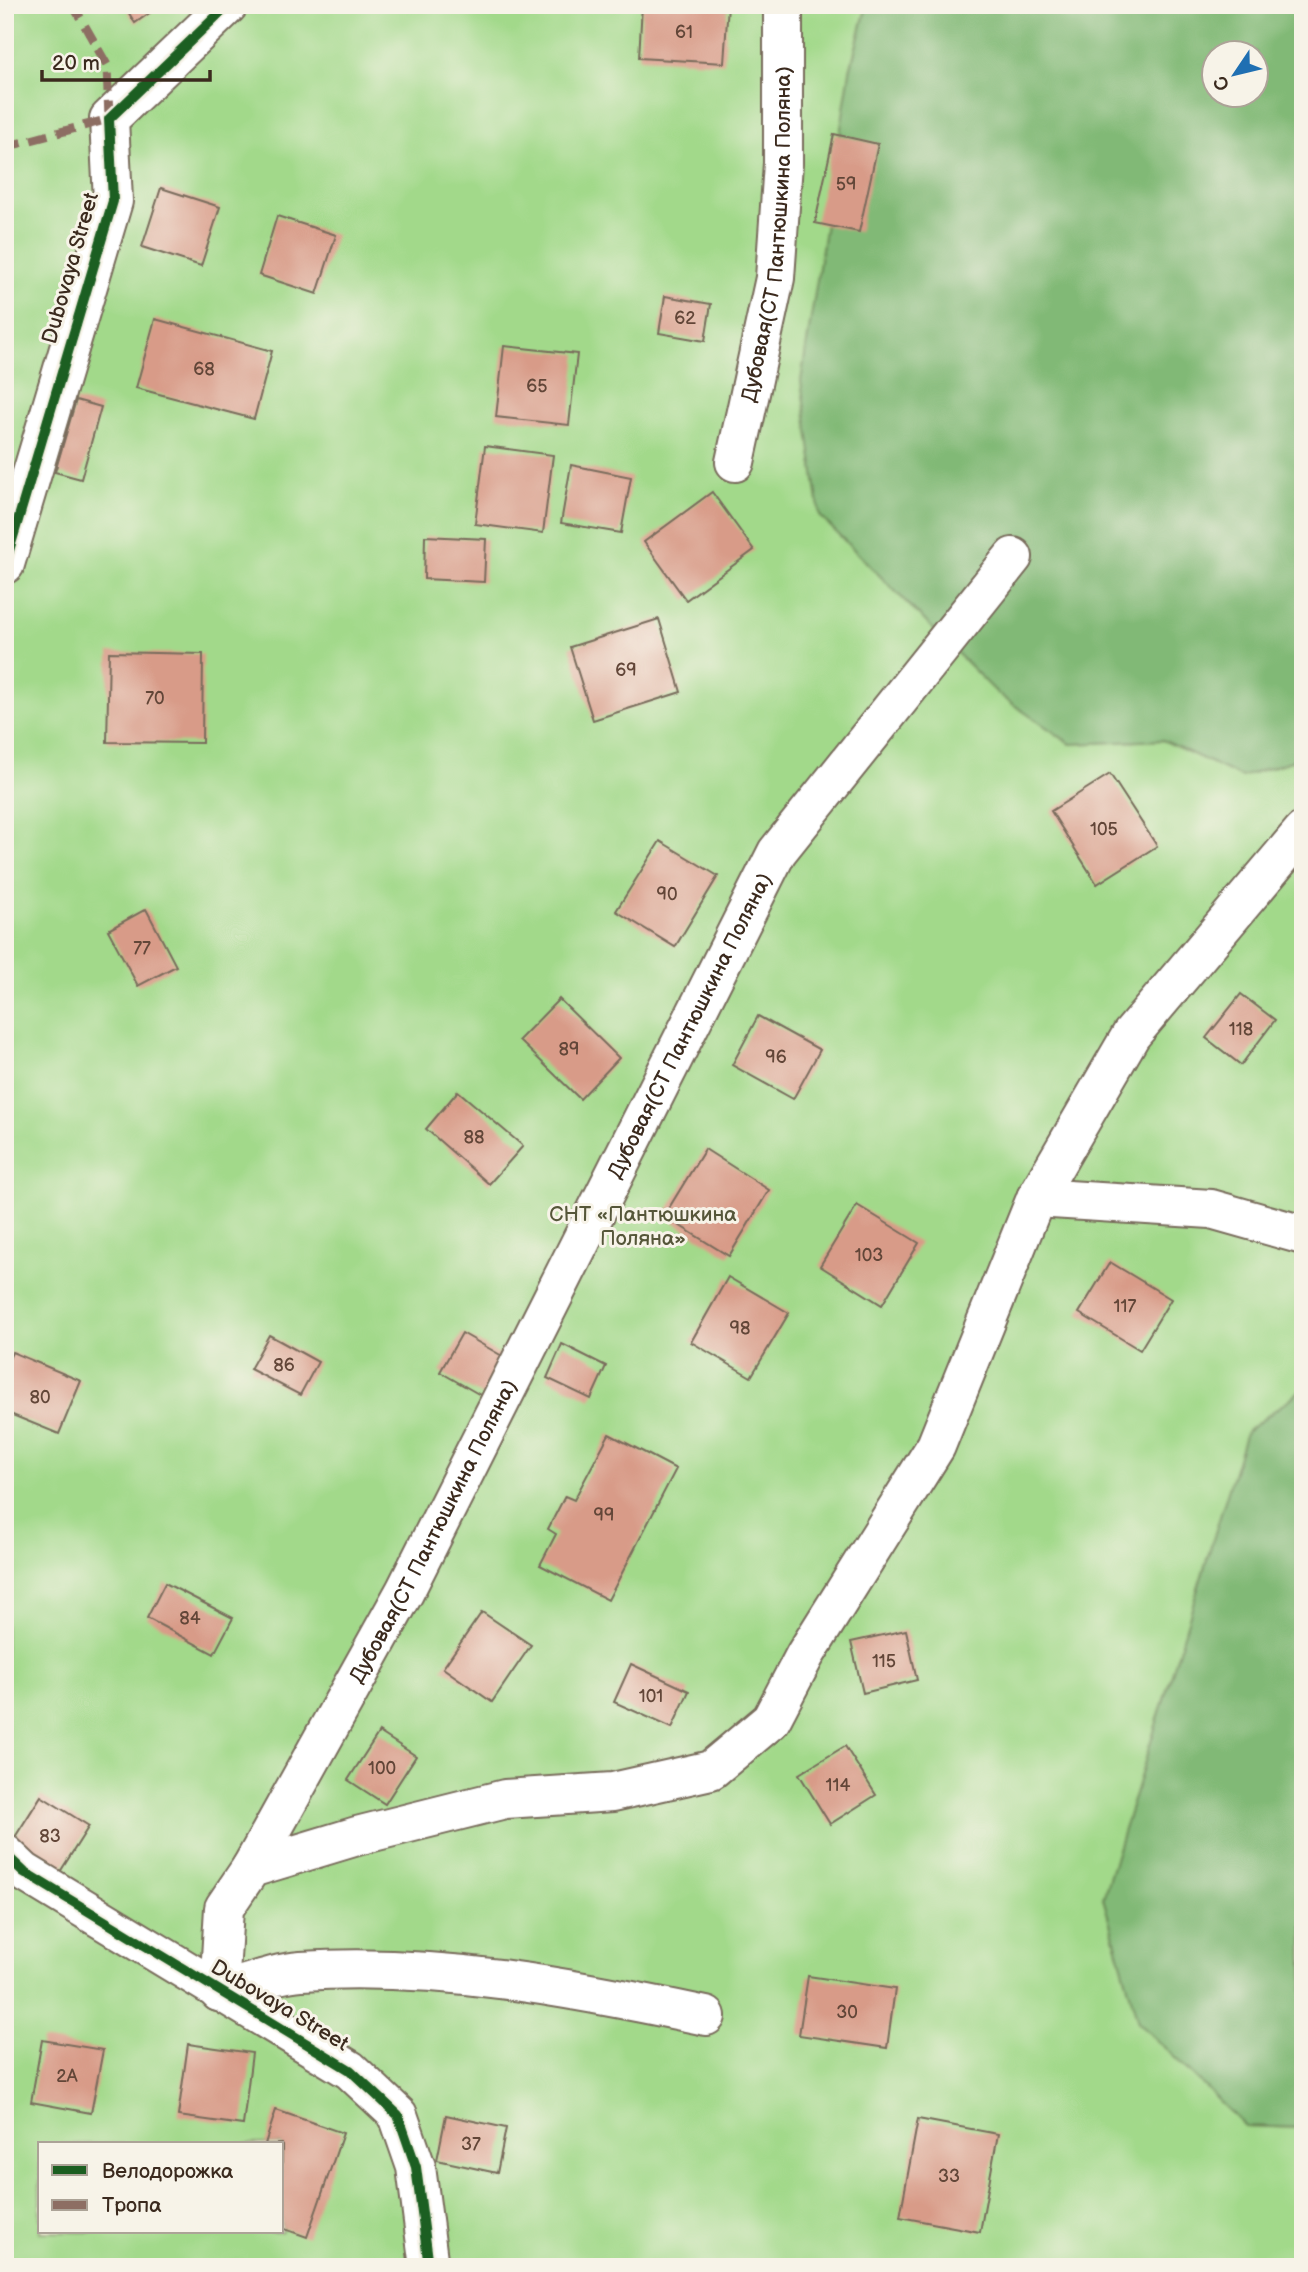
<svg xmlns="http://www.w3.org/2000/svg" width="1308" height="2272" font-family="'Balsamiq Sans',sans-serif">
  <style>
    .green { fill: #a2d98a; stroke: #6e8254; stroke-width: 2; fill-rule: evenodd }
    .forest { fill: #81b976; stroke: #5e724a; stroke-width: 2; fill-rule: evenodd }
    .building { fill: #d89b88 }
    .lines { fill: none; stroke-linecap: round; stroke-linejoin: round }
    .minor-casing { stroke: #796c5c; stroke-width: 42 }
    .minor { stroke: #fff; stroke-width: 38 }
    .quiet { stroke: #8d6e63; stroke-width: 9; stroke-dasharray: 18 9; stroke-linecap: butt }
    .cycleway-casing { stroke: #f7f3e8; stroke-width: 15 }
    .cycleway { stroke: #1b5e20; stroke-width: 10 }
    .labels { text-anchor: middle; stroke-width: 6; stroke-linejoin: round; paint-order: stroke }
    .number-label { font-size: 18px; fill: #624638 }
    .street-label { font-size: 21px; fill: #3b2a1e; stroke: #f7f3e8 }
    .park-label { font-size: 21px; fill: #555639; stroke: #f7f3e8 }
  </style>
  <rect width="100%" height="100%" fill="#f7f3e8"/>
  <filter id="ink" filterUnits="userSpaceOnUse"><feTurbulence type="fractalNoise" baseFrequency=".0143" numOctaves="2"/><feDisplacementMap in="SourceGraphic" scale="14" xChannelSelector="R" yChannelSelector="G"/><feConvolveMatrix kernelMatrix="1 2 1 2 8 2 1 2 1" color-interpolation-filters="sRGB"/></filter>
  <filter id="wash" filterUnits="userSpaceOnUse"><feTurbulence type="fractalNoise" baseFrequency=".00686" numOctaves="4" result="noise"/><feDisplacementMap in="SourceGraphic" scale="28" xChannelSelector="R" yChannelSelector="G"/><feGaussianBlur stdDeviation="1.57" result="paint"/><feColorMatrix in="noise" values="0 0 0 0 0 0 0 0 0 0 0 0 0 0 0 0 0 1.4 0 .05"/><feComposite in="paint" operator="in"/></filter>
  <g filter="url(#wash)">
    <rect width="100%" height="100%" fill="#ede8ce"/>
    <!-- green -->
    <path class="green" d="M5,5H867L850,71L1070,744L1163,740L1241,777L1303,757V1389L1246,1432L1245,2126L1303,2128V2267H5ZM40,2144H282V2232H40Z"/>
    <!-- forest -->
    <g class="forest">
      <path d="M867,5H1303V757L1241,777L1163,740L1071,744L998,694L820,516L801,381L850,71ZM1214,52H1256V94H1214Z"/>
      <path d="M1303,1389V2128L1245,2126L1138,2022L1103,1898L1246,1432Z"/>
    </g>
    <g id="blocks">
      <!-- building -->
      <g class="building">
        <path d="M124,5H161L135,23Z"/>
        <path d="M642,5H728L724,63L639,58Z"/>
        <path d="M834,134L878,144L859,232L815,223Z"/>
        <path d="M161,188L220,207L201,266L142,247Z"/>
        <path d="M277,216L336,235L317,294L259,275Z"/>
        <path d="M665,296L711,304L705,341L659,333Z"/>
        <path d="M155,319L272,351L254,419L136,388Z"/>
        <path d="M504,346L577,354L569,425L496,417Z"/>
        <path d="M76,400L101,407L81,479L55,472Z"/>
        <path d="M485,446L553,455L543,533L475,524Z"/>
        <path d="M571,465L631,477L621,533L561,523Z"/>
        <path d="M712,492L754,550L686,600L644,542Z"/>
        <path d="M425,536L486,539L484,582L424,579Z"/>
        <path d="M659,619L681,692L593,720L570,647Z"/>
        <path d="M109,652L203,654L202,743L107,742Z"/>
        <path d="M1110,774L1157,846L1097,884L1051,811Z"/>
        <path d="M660,841L718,876L675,947L616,911Z"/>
        <path d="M146,909L176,966L138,986L108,930Z"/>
        <path d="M1241,994L1275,1020L1241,1065L1206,1038Z"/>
        <path d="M559,999L619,1058L580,1099L519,1040Z"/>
        <path d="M758,1016L820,1050L793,1099L732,1065Z"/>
        <path d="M458,1091L523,1146L489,1184L426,1129Z"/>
        <path d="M705,1149L769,1190L729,1256L664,1216Z"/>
        <path d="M857,1205L919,1243L882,1305L820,1266Z"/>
        <path d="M1110,1262L1171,1299L1140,1350L1079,1313Z"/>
        <path d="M728,1277L789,1313L751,1377L691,1342Z"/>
        <path d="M462,1333L511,1361L489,1400L440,1372Z"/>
        <path d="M269,1335L318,1362L300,1395L250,1369Z"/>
        <path d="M562,1344L606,1366L591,1399L547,1378Z"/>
        <path d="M12,1352L81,1381L59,1434L5,1412V1368Z"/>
        <path d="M609,1434L676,1469L608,1600L540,1565L556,1534L548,1529L565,1496L574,1500Z"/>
        <path d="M165,1583L233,1618L214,1654L147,1618Z"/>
        <path d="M482,1612L531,1645L492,1702L443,1668Z"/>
        <path d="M906,1630L917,1680L863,1693L851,1642Z"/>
        <path d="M631,1664L689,1691L672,1728L614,1702Z"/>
        <path d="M379,1732L416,1756L385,1804L348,1780Z"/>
        <path d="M845,1746L876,1795L830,1824L799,1774Z"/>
        <path d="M41,1796L89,1826L58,1875L10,1845Z"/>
        <path d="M808,1976L895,1989L887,2048L799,2035Z"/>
        <path d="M42,2040L103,2050L91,2113L31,2102Z"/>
        <path d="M188,2044L252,2053L243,2125L178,2116Z"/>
        <path d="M276,2110L343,2133L307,2237L282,2228V2144H265Z"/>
        <path d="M446,2115L506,2128L497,2173L437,2160Z"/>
        <path d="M918,2119L998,2134L980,2232L900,2217Z"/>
      </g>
    </g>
  </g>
  <g filter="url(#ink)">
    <use href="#blocks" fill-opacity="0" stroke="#796c5c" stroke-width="2"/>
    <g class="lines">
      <!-- minor casing -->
      <g class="minor-casing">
        <g id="minor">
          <path id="s1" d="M735,462L775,278L783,163V5"/>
          <path d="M5,564L113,201L109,119L228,5"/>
          <path d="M1036,1198L1211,1209L1303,1235"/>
          <path d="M5,1854L24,1872L350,2070L398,2115L416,2167L429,2267"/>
          <path id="s2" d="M251,1868L405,1591L777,852L1013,557"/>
          <path d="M219,1992L224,1908L251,1868L357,1836L505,1799L613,1792L711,1770L771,1720L805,1655L936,1446L1036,1198L1131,1035L1303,831"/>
          <path d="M219,1992C245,1985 274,1973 301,1971C438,1962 573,1988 706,2016"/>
        </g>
      </g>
      <!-- minor -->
      <use href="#minor" class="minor"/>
      <!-- quiet -->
      <path class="quiet" d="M5,147L109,119L107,65L73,5"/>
      <!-- cycleway casing -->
      <g class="cycleway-casing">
        <g id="cycleway">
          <path d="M5,564L113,201L109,119L228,5"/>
          <path d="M5,1854L24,1872L350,2070L398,2115L416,2167L429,2267"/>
        </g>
      </g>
      <!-- cycleway -->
      <use href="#cycleway" class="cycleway"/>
    </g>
  </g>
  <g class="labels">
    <!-- number labels -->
    <g class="number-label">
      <text x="684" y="38">61</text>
      <text x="846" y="190">59</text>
      <text x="685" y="324">62</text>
      <text x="204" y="375">68</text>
      <text x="537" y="392">65</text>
      <text x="626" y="676">69</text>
      <text x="155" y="704">70</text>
      <text x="1104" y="835">105</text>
      <text x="667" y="900">90</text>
      <text x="142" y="954">77</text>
      <text x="1241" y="1035">118</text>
      <text x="569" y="1055">89</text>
      <text x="776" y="1063">96</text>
      <text x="474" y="1143">88</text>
      <text x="869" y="1261">103</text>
      <text x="1125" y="1312">117</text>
      <text x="740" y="1334">98</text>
      <text x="284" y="1371">86</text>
      <text x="40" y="1403">80</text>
      <text x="604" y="1521">99</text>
      <text x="190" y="1624">84</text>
      <text x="884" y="1667">115</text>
      <text x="651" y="1702">101</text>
      <text x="382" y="1774">100</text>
      <text x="838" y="1791">114</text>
      <text x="50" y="1842">83</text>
      <text x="847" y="2018">30</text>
      <text x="67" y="2082">2А</text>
      <text x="471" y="2150">37</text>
      <text x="949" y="2182">33</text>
    </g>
    <!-- street labels -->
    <g class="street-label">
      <text dy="7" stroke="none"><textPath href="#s1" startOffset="231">Дубовая(СТ Пантюшкина Поляна)</textPath></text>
      <text transform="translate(70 268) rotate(-74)" y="7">Dubovaya Street</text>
      <text dy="7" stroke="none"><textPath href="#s2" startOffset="950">Дубовая(СТ Пантюшкина Поляна)</textPath></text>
      <text dy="7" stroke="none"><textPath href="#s2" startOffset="383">Дубовая(СТ Пантюшкина Поляна)</textPath></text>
      <text transform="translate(280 2005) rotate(31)" y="7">Dubovaya Street</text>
    </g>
    <!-- park labels -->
    <g class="park-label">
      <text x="643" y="1221">СНТ «Пантюшкина<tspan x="643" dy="24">Поляна»</tspan></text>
    </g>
  </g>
  <!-- margin -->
  <rect width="1308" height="2272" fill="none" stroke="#f7f3e8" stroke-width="28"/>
  <!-- legend -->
  <rect x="38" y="2142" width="245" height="91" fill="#f7f3e8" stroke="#aca397" stroke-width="2"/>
  <rect x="52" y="2165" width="35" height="10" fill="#1b5e20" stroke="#aca397" stroke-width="2"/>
  <text x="102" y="2178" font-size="21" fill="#3b2a1e">Велодорожка</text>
  <rect x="52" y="2200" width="35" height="10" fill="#8d6e63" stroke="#aca397" stroke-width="2"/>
  <text x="102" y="2212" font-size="21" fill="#3b2a1e">Тропа</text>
  <!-- north arrow -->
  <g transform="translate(1235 74) rotate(235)"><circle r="33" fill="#f7f3e8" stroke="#aca397" stroke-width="2"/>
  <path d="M0-5L12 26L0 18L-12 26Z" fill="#1f6fb2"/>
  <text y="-10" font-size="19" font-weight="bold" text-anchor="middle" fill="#3b2a1e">С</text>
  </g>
  <!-- scale -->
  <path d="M42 70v10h168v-10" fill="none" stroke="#3b2a1e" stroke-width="3.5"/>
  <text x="52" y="70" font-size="21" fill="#3b2a1e" stroke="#f7f3e8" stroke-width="5" paint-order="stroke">20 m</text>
</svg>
